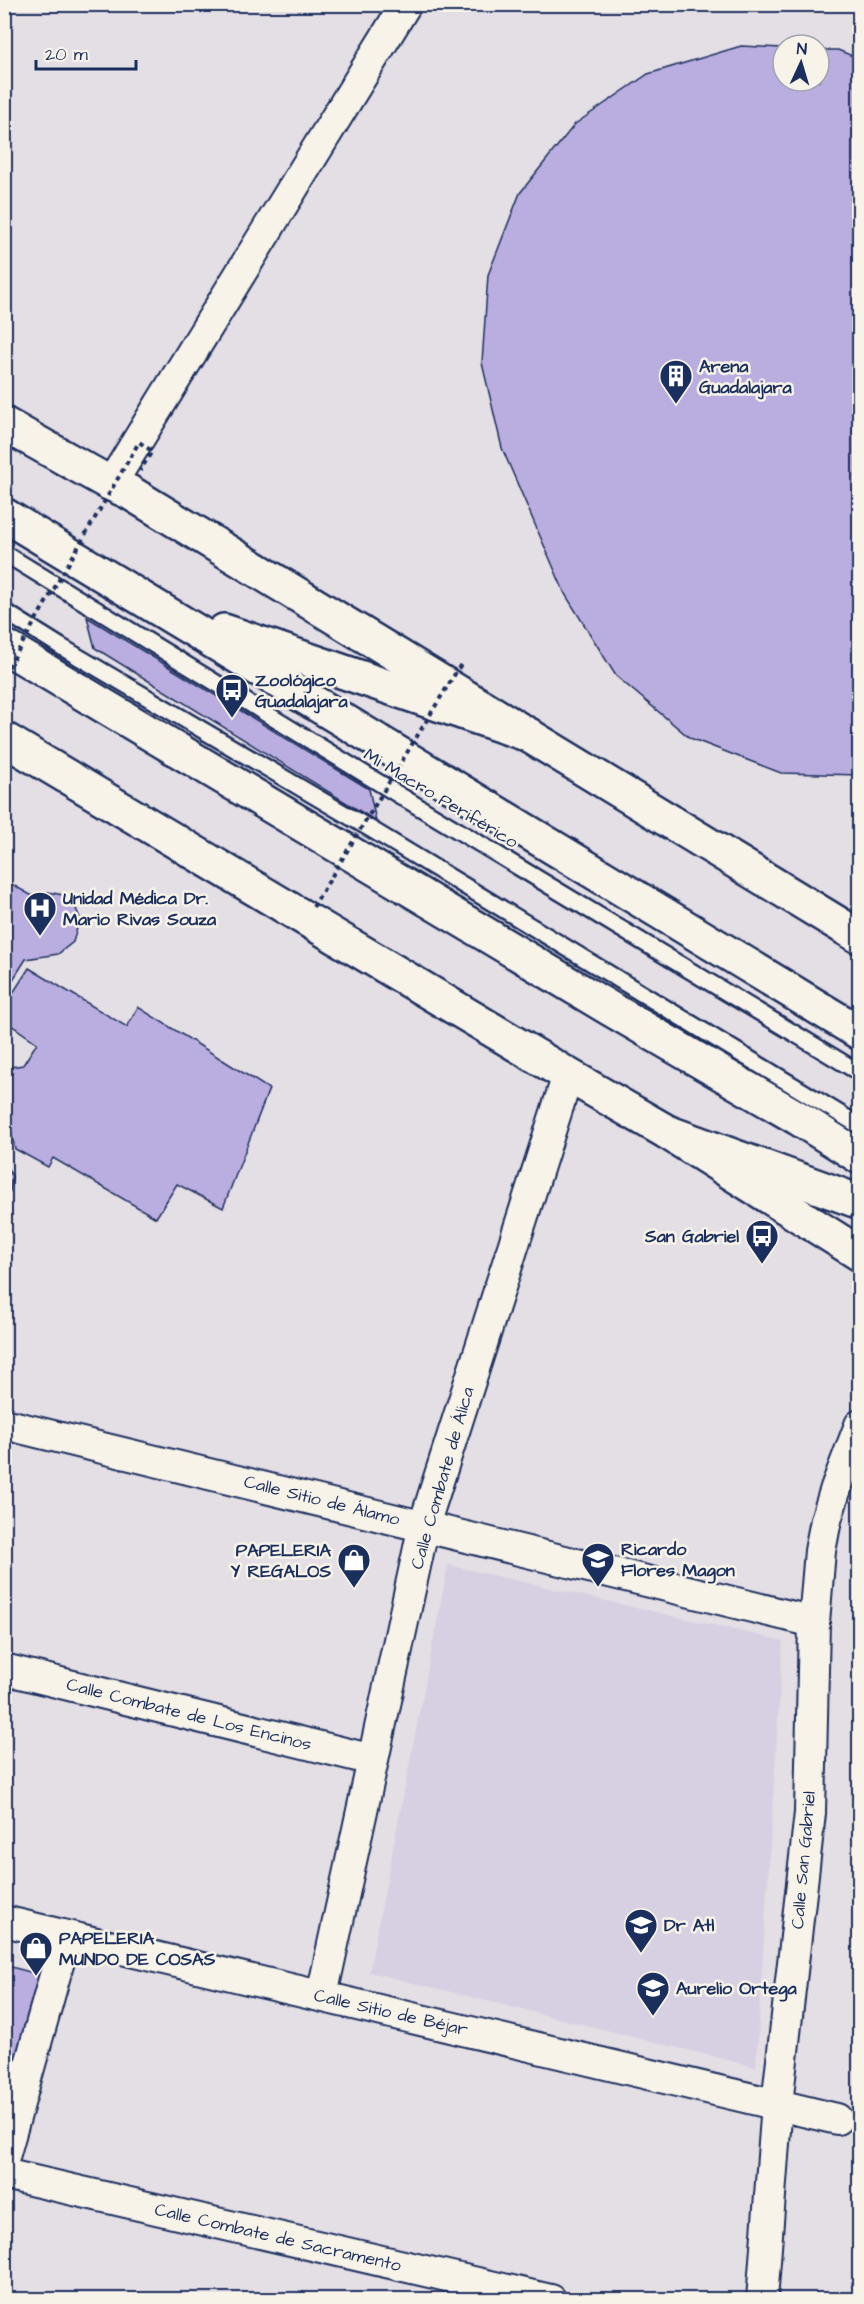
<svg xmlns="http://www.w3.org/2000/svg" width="864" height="2304" font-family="'Architects Daughter',sans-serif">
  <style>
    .built { fill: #d7d0e3 }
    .building { fill: #b9aedf; stroke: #1b2f5e; stroke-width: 1.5 }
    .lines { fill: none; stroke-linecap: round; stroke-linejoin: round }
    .service-casing { stroke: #1b2f5e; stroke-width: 20 }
    .minor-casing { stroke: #1b2f5e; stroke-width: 34 }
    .tertiary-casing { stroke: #1b2f5e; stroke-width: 38 }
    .trunk-casing { stroke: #1b2f5e; stroke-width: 38 }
    .service { stroke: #f7f3e8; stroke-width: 15 }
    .minor { stroke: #f7f3e8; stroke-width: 30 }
    .tertiary { stroke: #f7f3e8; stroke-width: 33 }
    .trunk { stroke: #f7f3e8; stroke-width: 33 }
    .path-bridge { stroke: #1b2f5e; stroke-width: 4; stroke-dasharray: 4.5 4.5; stroke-linecap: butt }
    .labels { text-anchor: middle; stroke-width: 5; stroke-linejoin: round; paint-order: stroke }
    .poi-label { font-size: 18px; font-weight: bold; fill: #1b2f5e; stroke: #f7f3e8; text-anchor: start }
    .street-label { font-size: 18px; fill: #1b2f5e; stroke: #f7f3e8 }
  </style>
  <rect width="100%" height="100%" fill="#e4dee5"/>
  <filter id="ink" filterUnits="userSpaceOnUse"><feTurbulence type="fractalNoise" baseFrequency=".0167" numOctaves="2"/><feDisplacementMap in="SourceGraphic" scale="12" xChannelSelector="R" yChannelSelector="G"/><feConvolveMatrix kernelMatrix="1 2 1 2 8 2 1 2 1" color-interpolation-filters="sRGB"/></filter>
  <g filter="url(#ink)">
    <!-- built -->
    <path class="built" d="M448,1565L783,1641L756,2067L369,1972Z"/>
    <!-- building -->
    <g class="building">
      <path d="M741,46L783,48V81H819V50H838L860,59V775L781,773L690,738L616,676L565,594L502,448L482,363L488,275L520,193L575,124L648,74Z"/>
      <path d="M87,617L369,789L376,821L95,648Z"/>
      <path d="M4,880L34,897L48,892L63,895L74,904L80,918L73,942L58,954L26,959L4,994Z"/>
      <path d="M29,968L127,1027L138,1007L269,1089L223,1208L177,1184L156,1218L53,1158L48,1167L15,1149L9,1123L4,1126V1068L23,1065L37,1043L4,1020V1007Z"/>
      <path d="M4,1162L12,1176L10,1191L4,1199Z"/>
      <path d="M4,1965L41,1975L4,2120Z"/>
    </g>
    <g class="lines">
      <!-- service casing -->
      <g class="service-casing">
        <g id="service">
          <path d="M4,553L399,795L860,1073"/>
          <path d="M4,611L60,646L374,831L860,1126"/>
        </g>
      </g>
      <!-- minor casing -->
      <g class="minor-casing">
        <g id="minor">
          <path d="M111,484L406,4"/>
          <path d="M4,1424L814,1622"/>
          <path d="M4,1669L373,1760"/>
          <path d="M4,1921L837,2119"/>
          <path d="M322,1995L424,1525L568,1075"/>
          <path d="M4,2157L66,1936"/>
          <path d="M4,2174L551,2300"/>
          <path d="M762,2300L777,2104L810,1813L814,1622L820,1551L826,1520L836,1488L860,1425"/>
        </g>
      </g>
      <!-- tertiary casing -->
      <g class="tertiary-casing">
        <g id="tertiary">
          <path d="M4,424L111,484L129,492L860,937"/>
          <path d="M4,739L568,1075L667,1132L860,1254"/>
        </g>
      </g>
      <!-- trunk casing -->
      <g class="trunk-casing">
        <g id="trunk">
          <path d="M4,515L860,1033"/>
          <path d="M224,631L529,735"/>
          <path d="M4,646L609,1008L798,1118L860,1157"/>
          <path d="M667,1132L860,1202"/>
        </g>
      </g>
      <!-- service -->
      <use href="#service" class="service"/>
      <!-- minor -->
      <use href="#minor" class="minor"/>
      <!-- tertiary -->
      <use href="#tertiary" class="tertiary"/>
      <!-- trunk -->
      <use href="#trunk" class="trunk"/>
      <!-- path-bridge -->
      <g class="path-bridge">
        <path d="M4,675L139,442L152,451L140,471"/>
        <path d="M313,907L461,664"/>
      </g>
    </g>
  </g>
  <!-- icons -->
  <defs>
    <g id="building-pin" transform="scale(1.725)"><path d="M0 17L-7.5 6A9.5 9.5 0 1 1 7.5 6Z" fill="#1b2f5e" stroke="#f7f3e8"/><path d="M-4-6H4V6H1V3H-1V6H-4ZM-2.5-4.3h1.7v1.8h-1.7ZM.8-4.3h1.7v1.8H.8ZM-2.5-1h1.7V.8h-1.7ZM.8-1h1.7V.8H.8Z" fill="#fff"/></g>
    <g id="bus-pin" transform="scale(1.725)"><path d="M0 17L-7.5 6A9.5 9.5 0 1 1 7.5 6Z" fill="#1b2f5e" stroke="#f7f3e8"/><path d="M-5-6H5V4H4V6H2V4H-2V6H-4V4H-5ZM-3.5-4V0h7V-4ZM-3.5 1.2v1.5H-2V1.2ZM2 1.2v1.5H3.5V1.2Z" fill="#fff"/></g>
    <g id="hospital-pin" transform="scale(1.725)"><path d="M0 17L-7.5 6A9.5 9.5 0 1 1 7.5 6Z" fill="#1b2f5e" stroke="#f7f3e8"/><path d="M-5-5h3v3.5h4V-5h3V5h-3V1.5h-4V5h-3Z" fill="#fff"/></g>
    <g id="school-pin" transform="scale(1.725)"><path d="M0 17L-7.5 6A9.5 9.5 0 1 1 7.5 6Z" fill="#1b2f5e" stroke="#f7f3e8"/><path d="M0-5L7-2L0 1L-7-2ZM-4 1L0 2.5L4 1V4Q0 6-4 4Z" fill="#fff"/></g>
    <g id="shop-pin" transform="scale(1.725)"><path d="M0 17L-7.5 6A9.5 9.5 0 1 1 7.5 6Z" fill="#1b2f5e" stroke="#f7f3e8"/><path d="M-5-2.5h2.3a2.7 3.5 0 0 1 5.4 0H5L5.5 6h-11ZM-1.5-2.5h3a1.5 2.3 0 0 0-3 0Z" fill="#fff"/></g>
  </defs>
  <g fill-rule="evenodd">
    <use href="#building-pin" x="676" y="376"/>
    <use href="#bus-pin" x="232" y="690"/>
    <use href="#hospital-pin" x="40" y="908"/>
    <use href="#bus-pin" x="762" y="1236"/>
    <use href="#school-pin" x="598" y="1559"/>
    <use href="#shop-pin" x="354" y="1560"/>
    <use href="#school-pin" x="641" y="1925"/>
    <use href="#shop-pin" x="36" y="1948"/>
    <use href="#school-pin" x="653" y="1988"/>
  </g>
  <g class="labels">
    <!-- poi labels -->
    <g class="poi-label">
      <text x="699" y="372">Arena<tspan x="699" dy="21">Guadalajara</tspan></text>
      <text x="255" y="686">Zoológico<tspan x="255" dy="21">Guadalajara</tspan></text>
      <text x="63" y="904">Unidad Médica Dr.<tspan x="63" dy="21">Mario Rivas Souza</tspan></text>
      <text x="739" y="1242" text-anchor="end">San Gabriel</text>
      <text x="621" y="1555">Ricardo<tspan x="621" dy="21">Flores Magon</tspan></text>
      <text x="331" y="1556" text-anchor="end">PAPELERIA<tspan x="331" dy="21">Y REGALOS</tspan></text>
      <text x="664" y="1931">Dr Atl</text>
      <text x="59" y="1944">PAPELERIA<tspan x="59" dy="21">MUNDO DE COSAS</tspan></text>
      <text x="676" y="1994">Aurelio Ortega</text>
    </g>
    <!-- street labels -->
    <g class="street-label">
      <text transform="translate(441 798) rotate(31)" y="6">Mi Macro Periférico</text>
      <text transform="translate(442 1478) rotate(-74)" y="6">Calle Combate de Álica</text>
      <text transform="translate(322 1500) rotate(14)" y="6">Calle Sitio de Álamo</text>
      <text transform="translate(189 1714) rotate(14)" y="6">Calle Combate de Los Encinos</text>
      <text transform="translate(803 1860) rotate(-85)" y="6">Calle San Gabriel</text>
      <text transform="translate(391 2012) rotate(13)" y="6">Calle Sitio de Béjar</text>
      <text transform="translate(278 2237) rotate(13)" y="6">Calle Combate de Sacramento</text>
    </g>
  </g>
  <!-- margin -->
  <rect width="864" height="2304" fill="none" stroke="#f7f3e8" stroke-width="24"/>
  <rect x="12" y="12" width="840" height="2280" fill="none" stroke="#1b2f5e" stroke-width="2" filter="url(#ink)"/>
  <!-- north arrow -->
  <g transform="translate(801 63) rotate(4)"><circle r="28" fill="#f7f3e8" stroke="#9fa5b1" stroke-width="1.5"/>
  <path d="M0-4.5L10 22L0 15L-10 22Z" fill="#1b2f5e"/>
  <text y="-9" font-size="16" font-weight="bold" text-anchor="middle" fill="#1b2f5e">N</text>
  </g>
  <!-- scale -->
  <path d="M36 60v9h100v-9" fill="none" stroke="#1b2f5e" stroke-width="3"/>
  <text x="45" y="60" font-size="18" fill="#1b2f5e" stroke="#f7f3e8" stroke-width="4.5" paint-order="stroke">20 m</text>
</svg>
